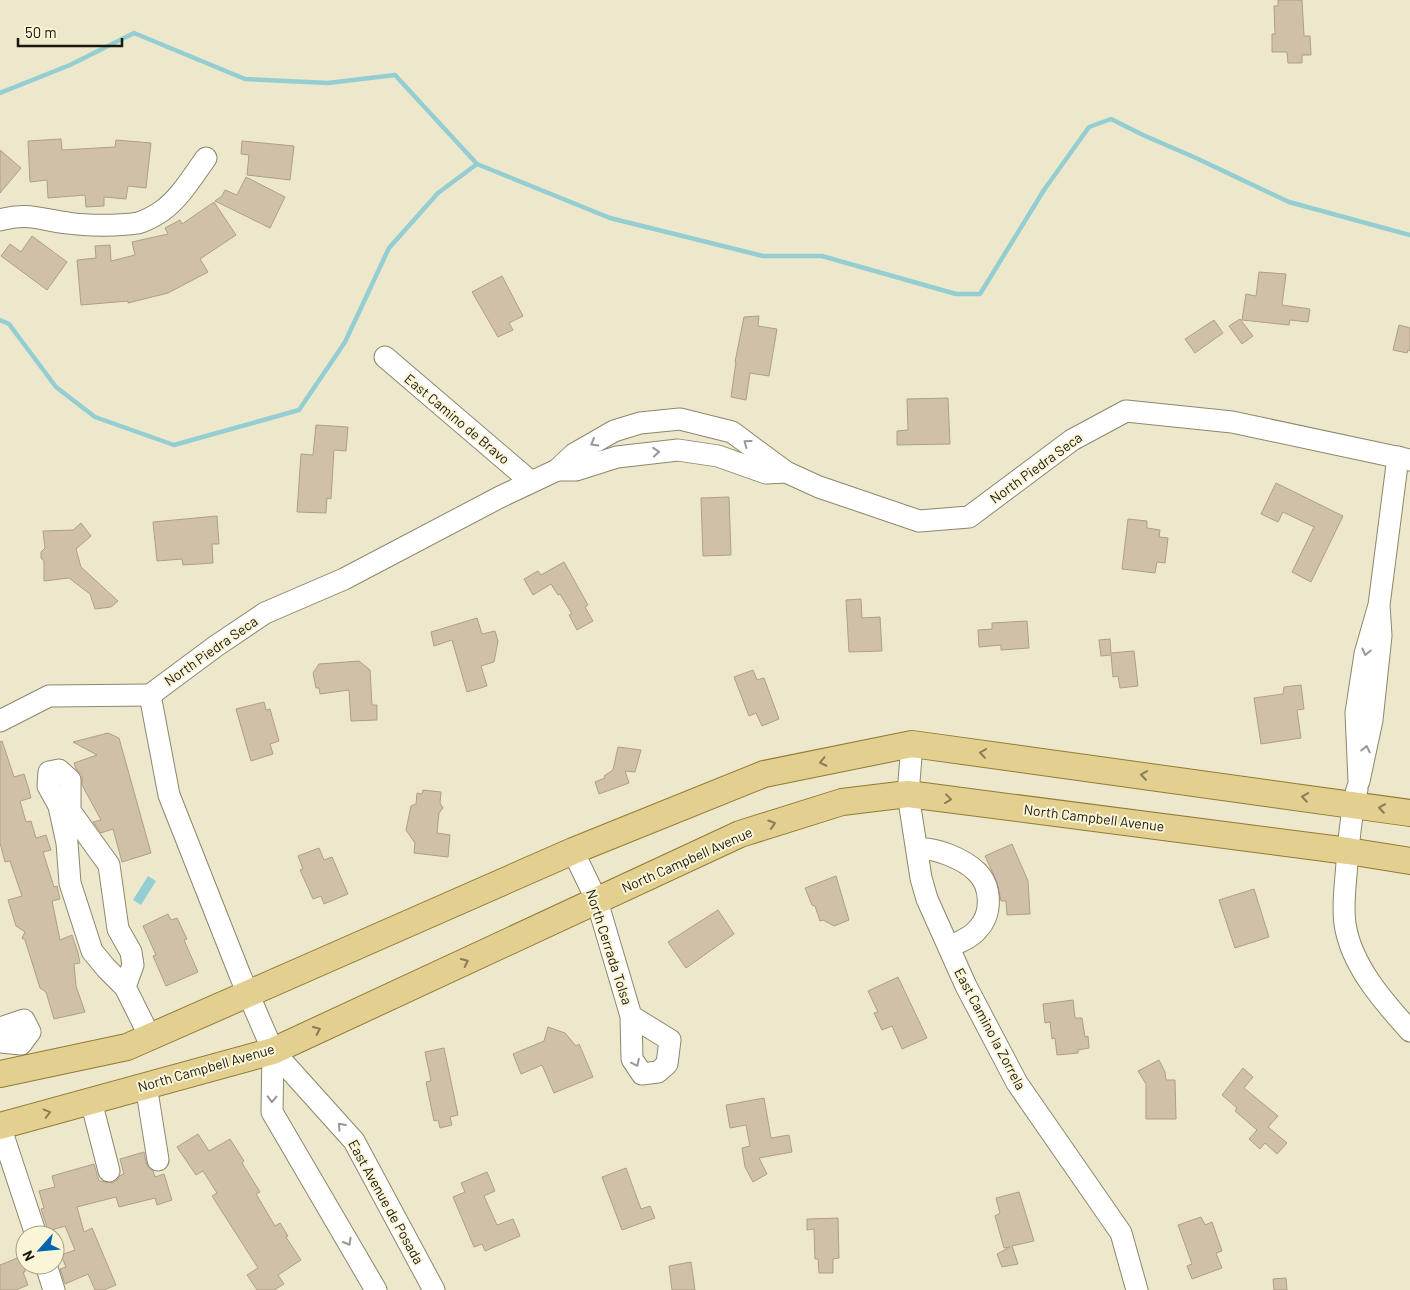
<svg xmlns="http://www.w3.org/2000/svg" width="1410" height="1290" font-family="Barlow,sans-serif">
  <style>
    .water { fill: #94ced2 }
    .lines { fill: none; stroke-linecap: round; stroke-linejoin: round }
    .stream { stroke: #94ced2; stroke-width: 4.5 }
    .building { fill: #d0c0a7; stroke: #ae9f87 }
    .minor-casing { stroke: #8c876c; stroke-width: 23 }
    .major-casing { stroke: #917b32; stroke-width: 28 }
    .minor { stroke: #fff; stroke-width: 21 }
    .major { stroke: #e3d090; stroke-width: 26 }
    .oneway { stroke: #989793 }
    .oneway2 { stroke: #897d56 }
    .labels { text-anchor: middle; stroke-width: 4; stroke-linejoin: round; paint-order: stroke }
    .street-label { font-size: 14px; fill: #1a180e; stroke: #fbf5d8 }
  </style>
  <rect width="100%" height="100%" fill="#ede8cb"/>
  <!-- water -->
  <path class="water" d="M148,876L156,881L141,905L133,900Z"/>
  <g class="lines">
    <!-- stream -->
    <g class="stream">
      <path d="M0,93L70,65L134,33L245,79L328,83L395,75L477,164"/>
      <path d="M0,320L9,324L56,387L95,417L174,445L299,410L345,342L389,248L438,193L477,164L610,218L763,256H822L956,294H980L1044,190L1089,127L1111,119L1143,135L1196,158L1289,202L1410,235"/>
    </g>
  </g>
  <!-- building -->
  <g class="building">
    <path d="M1278,0H1302L1304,36H1310L1311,55H1302V63H1288L1287,52H1272V34H1275L1274,6H1278Z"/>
    <path d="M61,139L62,150L115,147L116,140L151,143L146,188L128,186L126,199L104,197V206L86,207L85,195L48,198L47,180L30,182L28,141Z"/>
    <path d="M242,141L294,146L290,180L247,175L249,155L241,154Z"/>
    <path d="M0,150L21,168L0,193Z"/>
    <path d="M246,177L285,197L270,228L215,201L222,196L225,190L237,195Z"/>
    <path d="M214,202L236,235L200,259L208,272L168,293L128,303V301L81,305L77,260L96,258L95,246L110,245L111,261L135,255L132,242L168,234L165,228L180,220L182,224Z"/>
    <path d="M32,236L67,262L47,290L1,256L10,244L21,252Z"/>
    <path d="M1259,272L1286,274L1282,305L1310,309L1308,322L1290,320L1289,325L1242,320L1246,294L1256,296Z"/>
    <path d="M502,276L523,316L509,323L513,330L498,337L472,292Z"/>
    <path d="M759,316L758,326L777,329L769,376L750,373L746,400L731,397L736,362H735L744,317Z"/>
    <path d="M1240,319L1253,336L1242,344L1229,326Z"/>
    <path d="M1214,320L1223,333L1195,353L1185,339Z"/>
    <path d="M1399,325L1410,328V351L1408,350L1407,353L1393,350Z"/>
    <path d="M948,398L950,444L897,445V431L908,430L907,399Z"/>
    <path d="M316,425L348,427L346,451L334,450L331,499L327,498L326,513L297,512L301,454L313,455Z"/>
    <path d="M1276,483L1343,516L1311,582L1292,572L1314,527L1283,512L1278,522L1261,514Z"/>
    <path d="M729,497L731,555L703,556L701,498Z"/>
    <path d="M217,516L219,544H212L213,563L183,565L182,559L157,561L153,522Z"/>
    <path d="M1128,519L1147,521V528L1160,530L1159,537L1168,538L1165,563L1157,562L1155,573L1122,569Z"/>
    <path d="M81,523L91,536L76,549L81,567L118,601L111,607L95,609L90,594L69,578L44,581V561L41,558V552L45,548L43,531L73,530Z"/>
    <path d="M564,562L588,605L585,607L593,621L577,630L569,615L572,614L560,594L558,595L551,584L533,595L524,579L538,571L541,575Z"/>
    <path d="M861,599L862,618L880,617L882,651L849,652L846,600Z"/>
    <path d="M477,618L482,634L495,631L498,641L494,662L481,666L487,686L467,692L452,640L434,646L431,632Z"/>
    <path d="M1027,621L1029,648L1001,650V645L979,647L978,630L992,629V623Z"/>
    <path d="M1110,639L1111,653L1134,651L1138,686L1120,688L1118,676L1113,677L1111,655L1101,656L1099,640Z"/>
    <path d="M359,661L370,670L372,705H377V720L351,721L349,690L320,694L319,688H316L313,673L319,664Z"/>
    <path d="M753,670L757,680L764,678L779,719L762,726L756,713L749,716L734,677Z"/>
    <path d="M1301,685L1304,709L1297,710L1301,738L1261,744L1254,698L1283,694L1284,687Z"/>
    <path d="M264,702L266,710L270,709L279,741L270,744L273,754L251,761L236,709Z"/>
    <path d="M108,733L119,738L151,853L122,862L113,829L101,833L93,822L101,820L82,785V775L76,769L74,763L97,755L73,742Z"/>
    <path d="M2,741L14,777L24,774L29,790L31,798L20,801L26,822L31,821L36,838L46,835L51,850L43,852L54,887L57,886L60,899L52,901L60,940L72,935L78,953L80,963L74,964L76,986L85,1012L54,1019L46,992L40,988L25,940L22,938L25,932L16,926L8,900L22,896L10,861L5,862L0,843V742Z"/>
    <path d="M618,747L641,750L635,772L625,771L629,783L599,794L595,782L605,778L604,776L613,770Z"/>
    <path d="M423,790L441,792L440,803L443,808L439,813L437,833L450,835L448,857L414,853L415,843L406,830L411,806L416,804L417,793L422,794Z"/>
    <path d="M1012,844L1028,881L1030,914L1007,915L1006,901H1001L997,882L985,856Z"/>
    <path d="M319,848L324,860L332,857L348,894L324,904L321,896L313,899L300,870L303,869L298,856Z"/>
    <path d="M836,876L849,920L834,926L823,920L820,921L815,906L812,905L805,888Z"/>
    <path d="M1254,889L1269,937L1235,948L1219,900Z"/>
    <path d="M718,910L734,934L686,968L668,942Z"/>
    <path d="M168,914L171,920L177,918L187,939L184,940L198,972L166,986L153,956L156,955L143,926Z"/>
    <path d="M898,977L927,1038L902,1049L892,1026L882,1030L874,1013L878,1012L868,991Z"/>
    <path d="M1073,1000L1075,1018H1082L1085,1037L1088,1036L1089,1048L1078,1050V1053L1057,1055L1055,1038L1052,1039L1050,1022L1045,1023L1043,1004Z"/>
    <path d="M548,1027L565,1033L576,1046L579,1044L593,1077L554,1093L542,1065L521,1074L513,1054L544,1041Z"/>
    <path d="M444,1048L458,1115L450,1117L452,1125L440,1128L438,1120L434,1121L426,1082L431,1081L425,1052Z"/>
    <path d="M1159,1060L1165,1072L1166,1080H1175L1176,1119H1146V1084L1138,1071Z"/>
    <path d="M1243,1068L1253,1077L1244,1088L1278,1116L1268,1127L1287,1143L1277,1154L1265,1143L1260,1149L1249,1139L1257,1130L1235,1111L1237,1108L1222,1095Z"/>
    <path d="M764,1098L771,1138L789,1135L792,1152L759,1158L767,1174L753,1182L745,1167L742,1148L750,1146L746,1125L730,1128L726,1105Z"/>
    <path d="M198,1134L209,1151L230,1139L244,1161L242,1163L260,1192L256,1194L275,1226L280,1223L288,1236L286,1237L301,1260L278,1275L284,1284L274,1290H257L247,1275L258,1268L212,1196L217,1193L203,1171L196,1175L177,1147Z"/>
    <path d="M144,1152L146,1162L148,1167L153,1171L155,1177L164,1174L172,1200L157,1205L155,1198L119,1207L116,1197L77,1207L84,1232L92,1228L116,1285L104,1290H95L88,1274L65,1284L60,1269L66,1267L61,1255L75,1250L65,1226L48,1231L41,1209L44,1208L39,1191L55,1187L52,1176L94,1164L99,1181L113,1183L117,1180L121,1175L124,1174L120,1159Z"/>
    <path d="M626,1168L641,1209L650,1206L655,1218L622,1230L602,1177Z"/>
    <path d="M487,1172L495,1191L484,1196L497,1225L513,1219L520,1236L485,1251L482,1244L474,1247L453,1197L465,1192L461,1183Z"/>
    <path d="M1019,1192L1034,1241L1012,1246L1018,1264L1002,1267L997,1254L1010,1247L1004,1248L995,1216L1000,1213L996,1198Z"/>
    <path d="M1201,1217L1205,1225L1212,1222L1222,1251L1216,1253L1222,1268L1192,1279L1187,1266L1192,1264L1178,1225Z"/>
    <path d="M838,1218L839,1258L833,1259V1273H819L818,1259H815L814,1229L807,1230V1219Z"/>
    <path d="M25,1255V1272H23L28,1285L16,1290H0V1265Z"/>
    <path d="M691,1262L695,1290H672L669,1266Z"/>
    <path d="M1286,1278L1287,1290H1274L1273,1279Z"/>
  </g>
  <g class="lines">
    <!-- minor casing -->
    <g class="minor-casing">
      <g id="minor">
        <path d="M0,220C28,212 41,220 68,223C87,226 119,226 138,223C145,221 156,215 162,211C180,198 193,176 206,158"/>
        <path d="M385,357L530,481"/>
        <path d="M557,470H576L617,457L678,450L718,456L766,473L786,472"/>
        <path d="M1379,605L1381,636L1372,720L1359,781L1356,713L1365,654L1379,605L1398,457"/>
        <path d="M150,695L216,646L265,613L344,579L500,497L557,470L574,454L614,431L640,423L680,419L732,432L786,472L819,487L919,521L969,517L1072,440L1126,411L1232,422L1410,460"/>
        <path d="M150,695L169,795L240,975L273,1051L354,1141L434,1290"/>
        <path d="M0,721L49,696L150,695"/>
        <path d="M912,744L908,794L921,878L927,899L966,986L1017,1083L1121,1233L1137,1290"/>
        <path d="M1357,789C1351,813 1349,838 1347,862C1346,882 1342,903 1345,924C1351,965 1383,1001 1410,1031"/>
        <path d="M917,849C935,847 964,859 977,872C992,887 992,914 978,929C971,938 959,942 949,947"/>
        <path d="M573,851L597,901L631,1016L632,1059L642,1074L658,1072L667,1064L670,1040L631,1016"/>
        <path d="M125,987L133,965L131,952L118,929L109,865L70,811V780L59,770L49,772L48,786L59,806L67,843L70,883L92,951L106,968L125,987L150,1037"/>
        <path d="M0,1028L24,1020L30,1032L21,1044L0,1042"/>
        <path d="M273,1051L272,1112L376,1290"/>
        <path d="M146,1085L158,1160"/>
        <path d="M91,1101L109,1171"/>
        <path d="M0,1126L36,1235"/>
        <path d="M46,1265L54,1290"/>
      </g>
    </g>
    <!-- major casing -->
    <g class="major-casing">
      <g id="major">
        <path d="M0,1074L127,1047L573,851L764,774L912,744L1410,813"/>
        <path d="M0,1126L273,1051L740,834L842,802L908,794L1348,851L1410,861"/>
      </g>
    </g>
    <!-- minor -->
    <use href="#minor" class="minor"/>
    <!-- major -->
    <use href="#major" class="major"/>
  </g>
  <!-- one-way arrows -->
  <defs><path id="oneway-chevron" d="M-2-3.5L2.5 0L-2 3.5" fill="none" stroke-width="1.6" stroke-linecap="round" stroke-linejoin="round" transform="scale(1.25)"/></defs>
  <g class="oneway">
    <use href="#oneway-chevron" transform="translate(594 443) rotate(150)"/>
    <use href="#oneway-chevron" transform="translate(747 443) rotate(-144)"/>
    <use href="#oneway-chevron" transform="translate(656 452) rotate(-5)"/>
    <use href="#oneway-chevron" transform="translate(1366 652) rotate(103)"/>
    <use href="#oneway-chevron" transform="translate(1366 749) rotate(-78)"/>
    <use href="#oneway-chevron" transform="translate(636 1063) rotate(64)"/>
    <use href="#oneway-chevron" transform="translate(272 1099) rotate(91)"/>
    <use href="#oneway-chevron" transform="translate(341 1126) rotate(-132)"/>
    <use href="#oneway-chevron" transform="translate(348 1242) rotate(60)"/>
  </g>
  <g class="oneway2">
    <use href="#oneway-chevron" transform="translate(983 753) rotate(-172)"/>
    <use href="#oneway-chevron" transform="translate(823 762) rotate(168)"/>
    <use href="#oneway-chevron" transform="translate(1144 775) rotate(-172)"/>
    <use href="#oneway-chevron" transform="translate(1305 797) rotate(-172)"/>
    <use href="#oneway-chevron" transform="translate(948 799) rotate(7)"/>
    <use href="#oneway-chevron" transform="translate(1382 808) rotate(-171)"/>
    <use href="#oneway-chevron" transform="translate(772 824) rotate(-17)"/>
    <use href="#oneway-chevron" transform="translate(465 962) rotate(-25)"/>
    <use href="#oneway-chevron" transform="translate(317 1030) rotate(-25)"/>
    <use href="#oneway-chevron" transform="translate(47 1113) rotate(-15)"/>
  </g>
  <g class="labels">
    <!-- street labels -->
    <g class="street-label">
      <text transform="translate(457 419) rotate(40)" y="5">East Camino de Bravo</text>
      <text transform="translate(1036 468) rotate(-36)" y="5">North Piedra Seca</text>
      <text transform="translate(211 651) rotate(-35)" y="5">North Piedra Seca</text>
      <text transform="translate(1094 818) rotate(7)" y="5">North Campbell Avenue</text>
      <text transform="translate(687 860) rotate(-24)" y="5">North Campbell Avenue</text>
      <text transform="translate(609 947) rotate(72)" y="5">North Cerrada Tolsa</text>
      <text transform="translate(990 1029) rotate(62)" y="5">East Camino la Zorrela</text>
      <text transform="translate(206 1068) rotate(-16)" y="5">North Campbell Avenue</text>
      <text transform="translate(386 1202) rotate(61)" y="5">East Avenue de Posada</text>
    </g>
  </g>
  <!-- north arrow -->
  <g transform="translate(40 1250) rotate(243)"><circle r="24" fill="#fbf5d8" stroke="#a19d87"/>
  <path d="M0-4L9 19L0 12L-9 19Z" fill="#0464b1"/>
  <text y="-8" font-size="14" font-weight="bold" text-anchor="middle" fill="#1a180e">N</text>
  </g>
  <!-- scale -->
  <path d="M18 38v8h104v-8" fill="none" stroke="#1a180e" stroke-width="2.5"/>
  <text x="25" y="38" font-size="15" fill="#1a180e" stroke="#fbf5d8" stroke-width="4" paint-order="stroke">50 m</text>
</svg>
